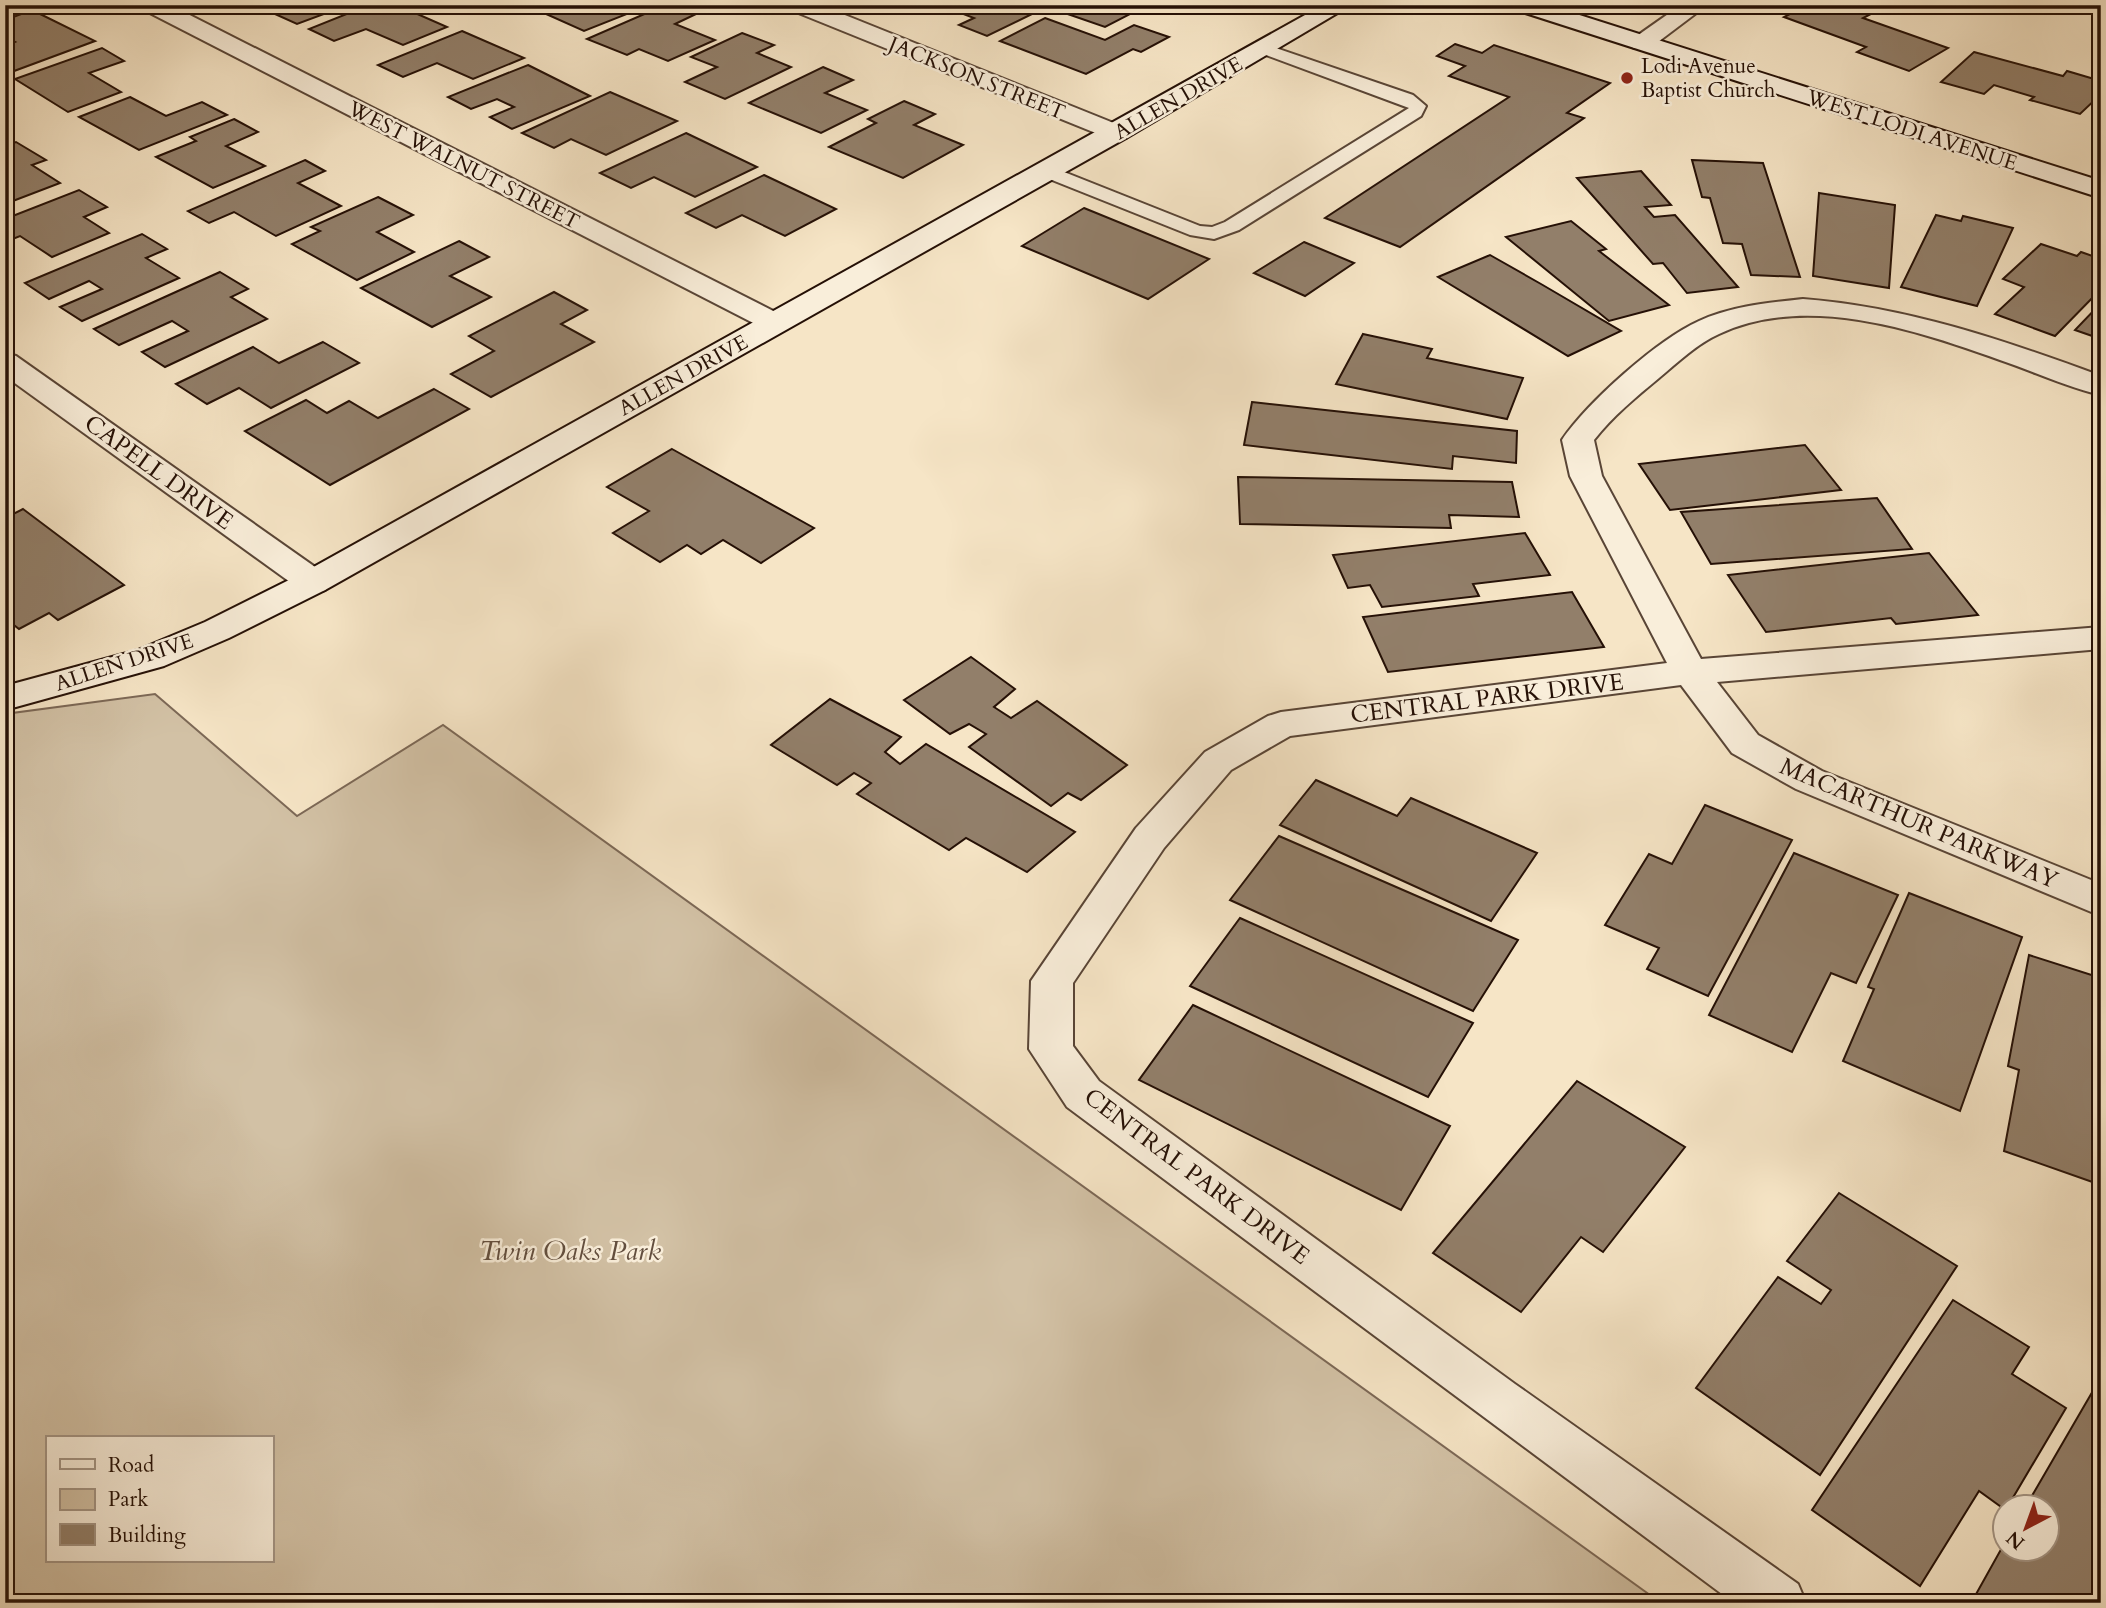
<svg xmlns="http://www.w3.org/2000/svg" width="2106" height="1608" font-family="Cardo,serif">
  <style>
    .green { fill: #d2c1a5; stroke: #7c6856; stroke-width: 2; fill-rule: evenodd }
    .building { fill: #927f6a; stroke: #251006; stroke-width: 2 }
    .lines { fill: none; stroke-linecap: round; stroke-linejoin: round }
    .lane-casing { stroke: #594536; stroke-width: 4 }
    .street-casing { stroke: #594536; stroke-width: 4 }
    .secondary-casing { stroke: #251006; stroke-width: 4 }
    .lane { fill: #f9eeda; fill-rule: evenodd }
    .street { fill: #f9eeda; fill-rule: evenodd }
    .secondary { fill: #f9eeda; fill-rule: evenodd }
    .poi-dot { fill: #8f2418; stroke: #f9eeda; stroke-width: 2.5 }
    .labels { text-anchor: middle; stroke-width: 5; stroke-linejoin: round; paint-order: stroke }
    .far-poi-label { font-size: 21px; fill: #251006; stroke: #f9eeda; text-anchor: start }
    .far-street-label { font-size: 21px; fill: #251006; stroke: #f9eeda }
    .street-label { font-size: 24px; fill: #251006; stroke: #f9eeda }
    .near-park-label { font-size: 28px; font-style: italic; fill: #624e3e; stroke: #f9eeda }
  </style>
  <rect width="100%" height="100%" fill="#f6e5c6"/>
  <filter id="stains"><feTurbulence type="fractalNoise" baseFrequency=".00286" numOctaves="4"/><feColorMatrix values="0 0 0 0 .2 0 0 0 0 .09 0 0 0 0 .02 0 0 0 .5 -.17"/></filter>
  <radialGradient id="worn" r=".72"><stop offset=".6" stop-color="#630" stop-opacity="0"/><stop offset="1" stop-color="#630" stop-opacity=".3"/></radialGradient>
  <!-- green -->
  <path class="green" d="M155,694L297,816L443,725L1661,1603H5V714ZM47,1438H271V1561H47Z"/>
  <!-- building -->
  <g class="building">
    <path d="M298,5H348L297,24L275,14Z"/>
    <path d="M369,5H397L447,27L403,45L366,29L334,41L309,29Z"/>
    <path d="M526,5H618L632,12L584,31Z"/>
    <path d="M665,5H674L696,14L675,24L715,40L668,61L639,49L627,55L587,39Z"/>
    <path d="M940,5H1018L1036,12L987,36L959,25L974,18Z"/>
    <path d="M1071,5H1125L1138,10L1105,27L1059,11Z"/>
    <path d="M1807,5H1888L1863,18L1948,48L1909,71L1857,52L1866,47L1784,17Z"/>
    <path d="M32,10L95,41L6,74L5,46L15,42L5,37V20Z"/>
    <path d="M1045,18L1105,40L1134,25L1169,37L1141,52L1133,49L1086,74L1000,41Z"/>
    <path d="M462,31L524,58L473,79L437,63L403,77L378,65Z"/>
    <path d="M742,33L774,45L757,53L791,67L725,99L685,82L717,67L691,57Z"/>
    <path d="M1455,44L1482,53L1494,45L1610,83L1567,113L1584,118L1400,247L1325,218L1509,97L1449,76L1465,66L1437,56Z"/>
    <path d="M102,48L124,61L89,73L121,92L68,112L15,79Z"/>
    <path d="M1974,52L2063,76L2067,71L2101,81V94L2080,114L2030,100L2034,97L1994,85L1984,94L1941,82Z"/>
    <path d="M528,65L590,96L512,129L490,117L514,107L497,99L471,109L448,97Z"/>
    <path d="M823,67L853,80L825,93L867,110L821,133L749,103Z"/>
    <path d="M610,92L677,121L606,155L571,139L554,148L522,133Z"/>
    <path d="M130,97L166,116L202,102L227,115L139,150L79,117Z"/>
    <path d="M904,101L935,114L914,125L963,145L903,178L829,147L876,123L868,119Z"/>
    <path d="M234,119L258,132L226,146L265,166L213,188L156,157L196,141L190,137Z"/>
    <path d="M686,133L757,167L695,197L654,177L631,188L600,173Z"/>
    <path d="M16,142L46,160L32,165L60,183L5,204V146Z"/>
    <path d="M305,160L325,171L298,183L341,206L276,236L234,212L209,223L188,211Z"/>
    <path d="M1692,160L1763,163L1800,277L1751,275L1742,244L1723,243L1710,198L1702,197Z"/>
    <path d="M1641,171L1671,205L1645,207L1654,217L1675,215L1738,287L1687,293L1663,263L1653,264L1577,178Z"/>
    <path d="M764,175L836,209L785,236L742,215L716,228L686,213Z"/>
    <path d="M79,190L107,207L84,217L109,233L52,257L20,236L5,242V219Z"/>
    <path d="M1819,193L1895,205L1889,288L1813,276Z"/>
    <path d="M378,197L413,215L377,232L414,252L357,280L292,244L320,231L311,227Z"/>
    <path d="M1084,208L1209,259L1148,299L1022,246Z"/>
    <path d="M1936,215L1961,221L1963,216L2013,228L1977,306L1901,287Z"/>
    <path d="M1571,221L1606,249L1599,251L1669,305L1609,321L1506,237Z"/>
    <path d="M142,234L167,249L146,258L179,278L82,321L60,307L102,289L89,281L49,299L25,283Z"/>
    <path d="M459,241L489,257L450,276L491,297L432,327L361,288Z"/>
    <path d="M1304,242L1354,263L1305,296L1254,273Z"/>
    <path d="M2041,244L2077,256L2081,252L2101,259V289L2055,336L1995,314L2024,287L2003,279Z"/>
    <path d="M1490,255L1541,284L1621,331L1568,356L1438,277Z"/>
    <path d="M220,272L248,289L231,297L267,319L165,367L142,352L188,331L172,321L119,345L94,329Z"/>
    <path d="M554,292L587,310L561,324L594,342L491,397L451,374L494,351L469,336Z"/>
    <path d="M2101,303V339L2075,330Z"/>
    <path d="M1363,334L1432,349L1427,358L1523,378L1507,419L1336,384Z"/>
    <path d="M323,342L359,363L271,408L239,388L207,404L176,384L253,347L279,363Z"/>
    <path d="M434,389L469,409L330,485L245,431L306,400L327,413L349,401L378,418Z"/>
    <path d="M1252,402L1517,431L1516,463L1453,456L1452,469L1244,445Z"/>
    <path d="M1805,445L1841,490L1670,510L1639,464Z"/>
    <path d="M672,449L814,528L761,563L723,540L701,554L687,545L660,562L613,533L649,511L607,487Z"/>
    <path d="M1238,477L1512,482L1519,517L1449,515L1451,528L1240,524Z"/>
    <path d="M1877,498L1912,549L1711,564L1681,512Z"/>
    <path d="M23,509L124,585L58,620L49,613L19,629L5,618V518Z"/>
    <path d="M1525,533L1550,575L1473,584L1479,596L1382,607L1370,585L1348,588L1333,555Z"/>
    <path d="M1929,553L1978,615L1896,624L1891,618L1766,632L1728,575Z"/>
    <path d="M1572,592L1604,647L1388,672L1363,617Z"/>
    <path d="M971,657L1015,689L994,707L1011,718L1037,701L1127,765L1081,800L1068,793L1051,806L969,747L986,734L969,724L950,734L904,700Z"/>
    <path d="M830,699L901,737L885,752L900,764L926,744L1075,832L1027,872L966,838L949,850L857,794L871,783L854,773L837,785L771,745Z"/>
    <path d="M1316,780L1397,816L1411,798L1537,853L1491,921L1280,825Z"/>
    <path d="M1705,805L1792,840L1708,996L1647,969L1659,948L1605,925L1649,854L1672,864Z"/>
    <path d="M1279,836L1518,940L1473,1011L1230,900Z"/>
    <path d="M1794,853L1898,895L1856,983L1831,973L1792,1052L1709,1015Z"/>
    <path d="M1909,893L2022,937L1960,1111L1843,1061L1874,989L1868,987Z"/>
    <path d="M1240,918L1473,1023L1428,1097L1190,986Z"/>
    <path d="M2029,955L2101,978V1185L2004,1151L2019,1070L2008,1066Z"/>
    <path d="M1193,1005L1450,1126L1401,1210L1139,1080Z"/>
    <path d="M1577,1081L1685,1147L1603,1252L1581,1237L1521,1312L1433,1253Z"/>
    <path d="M1839,1193L1957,1266L1820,1475L1696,1388L1778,1277L1821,1304L1831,1290L1787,1261Z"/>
    <path d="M1953,1300L2029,1347L2012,1374L2066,1408L2008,1506L2004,1509L1979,1491L1920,1586L1812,1510Z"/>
    <path d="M2101,1377V1603H1984L1975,1596L2004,1544V1548H2046V1506H2026Z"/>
  </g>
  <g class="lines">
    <!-- lane casing -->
    <g class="lane-casing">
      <path id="lane" d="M1264,44L1413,95L1426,106L1421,116L1239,230L1214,239L1190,235L1042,176L1039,172L1048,167L1054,168L1200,226L1212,227L1225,222L1409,108L1258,52L1256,49Z"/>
    </g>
    <!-- street casing -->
    <g class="street-casing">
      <g id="street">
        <path d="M141,5H170L785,317L790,323L785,329L775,332L765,329L144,10Z"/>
        <path d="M788,5H820L1126,128L1130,133L1126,138H1108L791,10Z"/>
        <path d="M1681,5H1707L1650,48H1634L1630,43L1634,38Z"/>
        <path d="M1803,299C1907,307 2003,340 2101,376V395C2066,387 2033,371 2000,360C1916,330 1806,293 1719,334C1697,344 1678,362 1659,378C1636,397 1613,416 1594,440L1602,476L1701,659L2101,627V649L1717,682L1758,735L1822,771L2101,884V916L1796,789L1732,753L1681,685L1290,736L1231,770L1164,848L1073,983V1046L1099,1081L1515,1384L1798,1584L1806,1603H1734L1067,1107L1029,1049L1031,981L1136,828L1205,752L1268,716L1281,712L1667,663L1570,476L1562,440C1588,402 1657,340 1699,321C1732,306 1767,303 1803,299Z"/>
        <path d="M5,353L16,356L325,574L330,582L325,590L313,593L301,590L5,376Z"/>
      </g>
    </g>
    <!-- secondary casing -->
    <g class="secondary-casing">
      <g id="secondary">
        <path d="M1323,5H1351L1126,138L325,590L229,638L164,666L5,710V686L138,650L205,622L301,574Z"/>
        <path d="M1513,5H1548L2101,181V198L1516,10Z"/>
      </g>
    </g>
    <!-- lane -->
    <use href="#lane" class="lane"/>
    <!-- street -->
    <use href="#street" class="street"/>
    <!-- secondary -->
    <use href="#secondary" class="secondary"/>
  </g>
  <!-- markers -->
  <circle class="poi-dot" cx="1627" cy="78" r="7"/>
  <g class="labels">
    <!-- far-poi labels -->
    <g class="far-poi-label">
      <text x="1641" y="73">Lodi Avenue<tspan x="1641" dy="24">Baptist Church</tspan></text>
    </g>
    <!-- far-street labels -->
    <g class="far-street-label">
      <text transform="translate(977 78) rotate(22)" y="7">JACKSON STREET</text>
      <text transform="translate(1178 98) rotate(-30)" y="7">ALLEN DRIVE</text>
      <text transform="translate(1912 130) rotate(18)" y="7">WEST LODI AVENUE</text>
      <text transform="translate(464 165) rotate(27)" y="7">WEST WALNUT STREET</text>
      <text transform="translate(683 375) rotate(-29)" y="7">ALLEN DRIVE</text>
      <text transform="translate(124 662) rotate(-18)" y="7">ALLEN DRIVE</text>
    </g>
    <!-- street labels -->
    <g class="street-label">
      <text transform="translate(159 472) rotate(36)" y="8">CAPELL DRIVE</text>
      <text transform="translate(1487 698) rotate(-7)" y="8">CENTRAL PARK DRIVE</text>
      <text transform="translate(1919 823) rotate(23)" y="8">MACARTHUR PARKWAY</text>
      <text transform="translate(1197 1176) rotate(37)" y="8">CENTRAL PARK DRIVE</text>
    </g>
    <!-- near-park labels -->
    <g class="near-park-label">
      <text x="570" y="1260">Twin Oaks Park</text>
    </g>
  </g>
  <!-- margin -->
  <rect width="2106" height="1608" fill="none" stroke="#f6e5c6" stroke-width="28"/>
  <rect x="7" y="7" width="2092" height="1594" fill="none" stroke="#251006" stroke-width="3.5"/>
  <rect x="14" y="14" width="2078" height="1580" fill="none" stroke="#251006" stroke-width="2"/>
  <!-- legend -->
  <rect x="46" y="1436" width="228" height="126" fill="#f9eeda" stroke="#a49585" stroke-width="2"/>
  <rect x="60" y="1459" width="35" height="10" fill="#f9eeda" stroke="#a49585" stroke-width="2"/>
  <text x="108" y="1472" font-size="21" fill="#251006">Road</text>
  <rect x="60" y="1489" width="35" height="21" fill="#d2c1a5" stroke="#a49585" stroke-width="2"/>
  <text x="108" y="1506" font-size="21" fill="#251006">Park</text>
  <rect x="60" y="1524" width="35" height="21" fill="#927f6a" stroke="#a49585" stroke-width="2"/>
  <text x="108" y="1542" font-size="21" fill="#251006">Building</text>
  <!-- north arrow -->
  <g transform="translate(2026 1528) rotate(221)"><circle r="33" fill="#f9eeda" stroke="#a49585" stroke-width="2"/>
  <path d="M0-5L12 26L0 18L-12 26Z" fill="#8f2418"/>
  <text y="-10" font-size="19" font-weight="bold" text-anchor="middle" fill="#251006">N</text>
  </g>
  <rect width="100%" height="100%" filter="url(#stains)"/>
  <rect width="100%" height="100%" fill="url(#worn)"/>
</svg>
